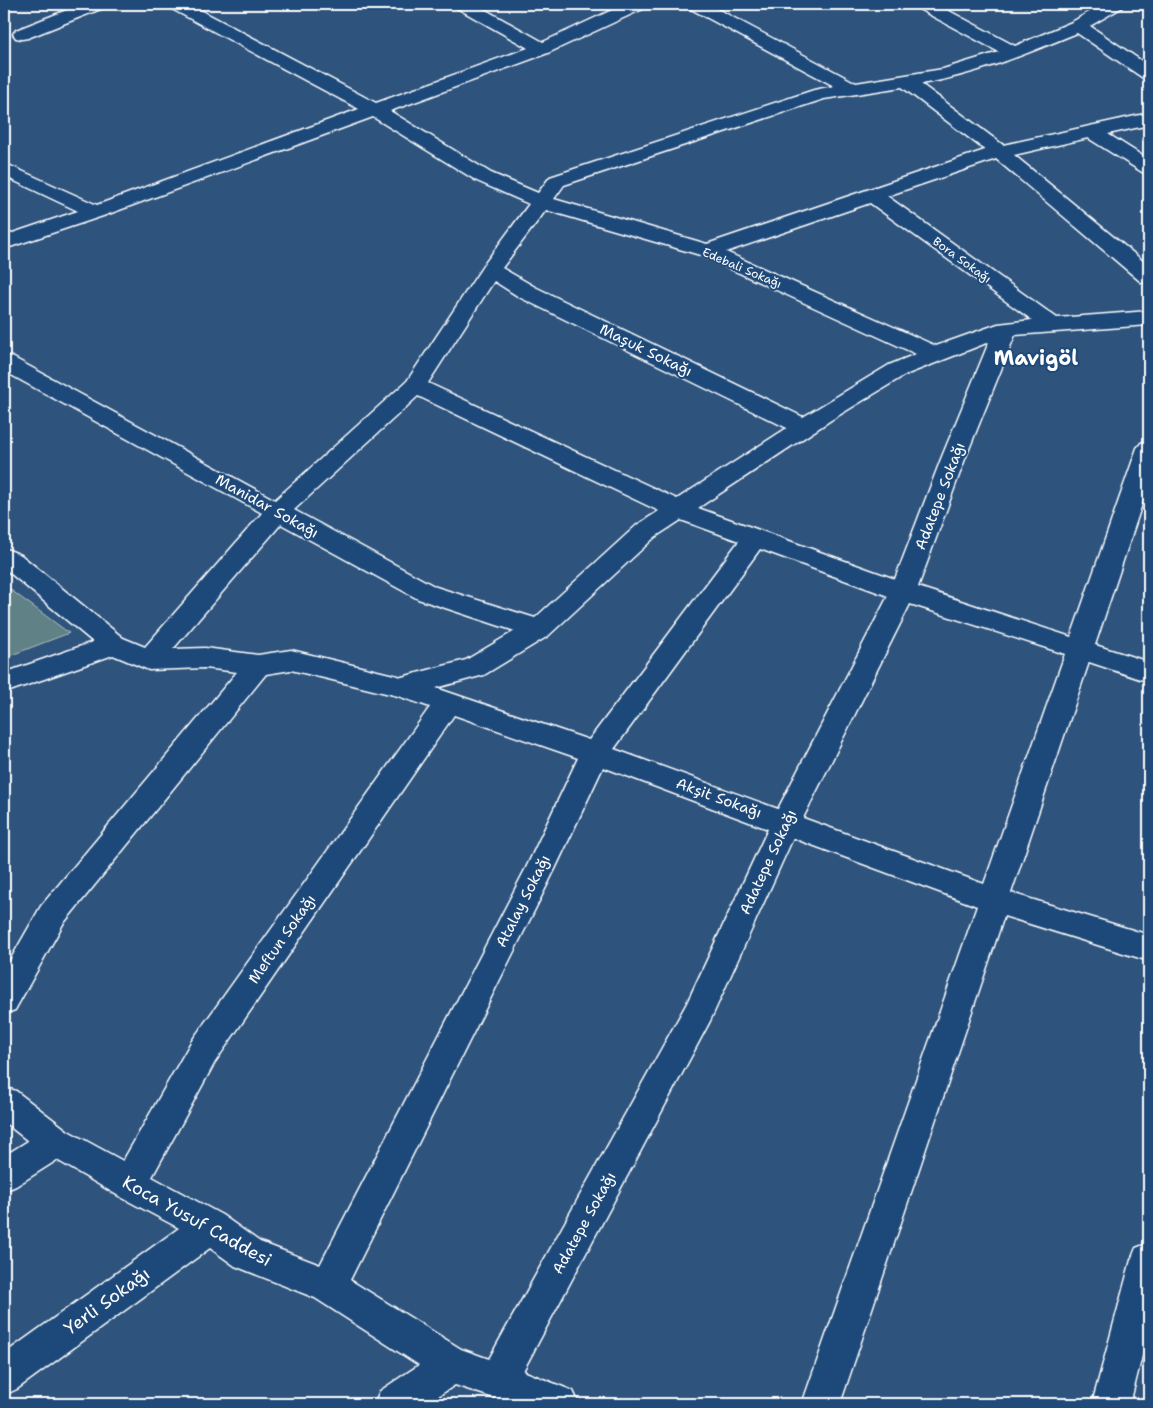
<svg xmlns="http://www.w3.org/2000/svg" width="1153" height="1408" font-family="'Shantell Sans',sans-serif">
  <style>
    .green { fill: #618185; stroke: #b0c0c2 }
    .lines { fill: none; stroke-linecap: round; stroke-linejoin: round }
    .minor-casing { stroke: #fff; stroke-width: 3 }
    .minor { fill: #1f4a7a; fill-rule: evenodd }
    .labels { text-anchor: middle; stroke-width: 4; stroke-linejoin: round; paint-order: stroke }
    .far-street-label { font-size: 12px; fill: #fff; stroke: #1f4a7a }
    .street-label { font-size: 15px; fill: #fff; stroke: #1f4a7a }
    .near-street-label { font-size: 18px; fill: #fff; stroke: #1f4a7a }
    .district-label { font-size: 20px; font-weight: bold; fill: #fff; stroke: #1f4a7a }
  </style>
  <rect width="100%" height="100%" fill="#2e537d"/>
  <filter id="ink" filterUnits="userSpaceOnUse"><feTurbulence type="fractalNoise" baseFrequency=".02" numOctaves="2"/><feDisplacementMap in="SourceGraphic" scale="10" xChannelSelector="R" yChannelSelector="G"/><feConvolveMatrix kernelMatrix="1 2 1 2 8 2 1 2 1" color-interpolation-filters="sRGB"/></filter>
  <g filter="url(#ink)">
    <!-- green -->
    <path class="green" d="M4,585L69,633L4,658Z"/>
    <g class="lines">
      <!-- minor casing -->
      <g class="minor-casing">
        <g id="minor">
          <path d="M82,4H106L103,8L28,38L22,39L16,38L13,34L16,30Z"/>
          <path d="M167,4H189L376,103L528,48L457,8L455,4H475L543,42L625,4H647L645,8L548,53L390,111L491,173L538,193L550,177L814,90L834,86L689,8L687,4H708L856,83L943,69L999,52L917,8L915,4H936L1015,46L1072,22L1103,4H1124L1121,8L1090,26L1149,66V79L1143,78L1077,33C1026,54 975,75 921,84L1003,145L1149,113V125L1108,134L1149,160V174L1142,172L1088,138L1014,155L1149,266V283L1141,282L996,159L887,196L1057,318L1149,311V325L1015,335L965,459L918,587L1071,637L1137,448L1141,443L1149,440V483L1095,645L1149,662V682L1089,662L1011,893L1149,935V961L1004,916L840,1404H802L977,906L793,838L710,1021L523,1371L573,1391L579,1404H512L455,1385L426,1404H374L380,1391L419,1365L315,1298L235,1266L210,1248L17,1389L4,1395V1354L179,1228L117,1195L57,1160L16,1186L4,1191V1156L28,1141L4,1122V1087L16,1091L68,1131L123,1161L191,1042L430,707L398,696L291,670L266,674L63,924L15,1010L4,1014V971L41,906L237,672L205,668L149,670L113,655L4,693V673L93,642L4,568V548L21,555L123,638L145,647L262,513L4,371V355L12,357L275,500L407,381L483,266L529,204L477,181L373,117L103,216L4,249V236L78,211L4,176V163L97,205L359,109L170,8ZM902,87L985,150L707,244L554,199L564,185L824,99ZM870,203L1032,320L998,324L936,346L726,252ZM546,210L700,255L916,354L889,365L803,417L535,287L502,268ZM494,281L519,297L787,428L677,499L428,383ZM989,342L941,459L895,579L698,508L831,420L905,375ZM418,396L659,511L637,525L535,618L436,587L294,510ZM681,520L739,541L589,740L436,688L484,675L548,636L655,537ZM281,524L418,599L515,631L466,660L402,677L291,650L258,655L205,648L173,649ZM760,549L888,596L778,809L614,749ZM910,604L1065,654L984,884L803,818ZM454,715L578,758L526,868L320,1265L260,1242L222,1215L152,1177L215,1062ZM603,767L768,829L687,1003L489,1359L461,1349L350,1280L555,869Z"/>
          <path d="M1149,1243V1328L1130,1404H1092L1131,1260L1136,1248Z"/>
        </g>
      </g>
      <!-- minor -->
      <use href="#minor" class="minor"/>
    </g>
  </g>
  <g class="labels">
    <!-- far-street labels -->
    <g class="far-street-label">
      <text transform="translate(962 260) rotate(36)" y="4">Bora Sokağı</text>
      <text transform="translate(742 268) rotate(23)" y="4">Edebali Sokağı</text>
    </g>
    <!-- street labels -->
    <g class="street-label">
      <text transform="translate(646 350) rotate(26)" y="5">Maşuk Sokağı</text>
      <text transform="translate(940 496) rotate(-69)" y="5">Adatepe Sokağı</text>
      <text transform="translate(267 506) rotate(29)" y="5">Manidar Sokağı</text>
      <text transform="translate(719 798) rotate(20)" y="5">Akşit Sokağı</text>
      <text transform="translate(768 862) rotate(-65)" y="5">Adatepe Sokağı</text>
      <text transform="translate(523 901) rotate(-63)" y="5">Atalay Sokağı</text>
      <text transform="translate(282 939) rotate(-55)" y="5">Meftun Sokağı</text>
      <text transform="translate(584 1223) rotate(-61)" y="5">Adatepe Sokağı</text>
    </g>
    <!-- near-street labels -->
    <g class="near-street-label">
      <text transform="translate(197 1221) rotate(29)" y="6">Koca Yusuf Caddesi</text>
      <text transform="translate(107 1301) rotate(-36)" y="6">Yerli Sokağı</text>
    </g>
    <!-- district labels -->
    <g class="district-label">
      <text x="1036" y="365">Mavigöl</text>
    </g>
  </g>
  <!-- margin -->
  <rect width="1153" height="1408" fill="none" stroke="#1f4a7a" stroke-width="20"/>
  <rect x="10" y="10" width="1133" height="1388" fill="none" stroke="#fff" stroke-width="2" filter="url(#ink)"/>
</svg>
